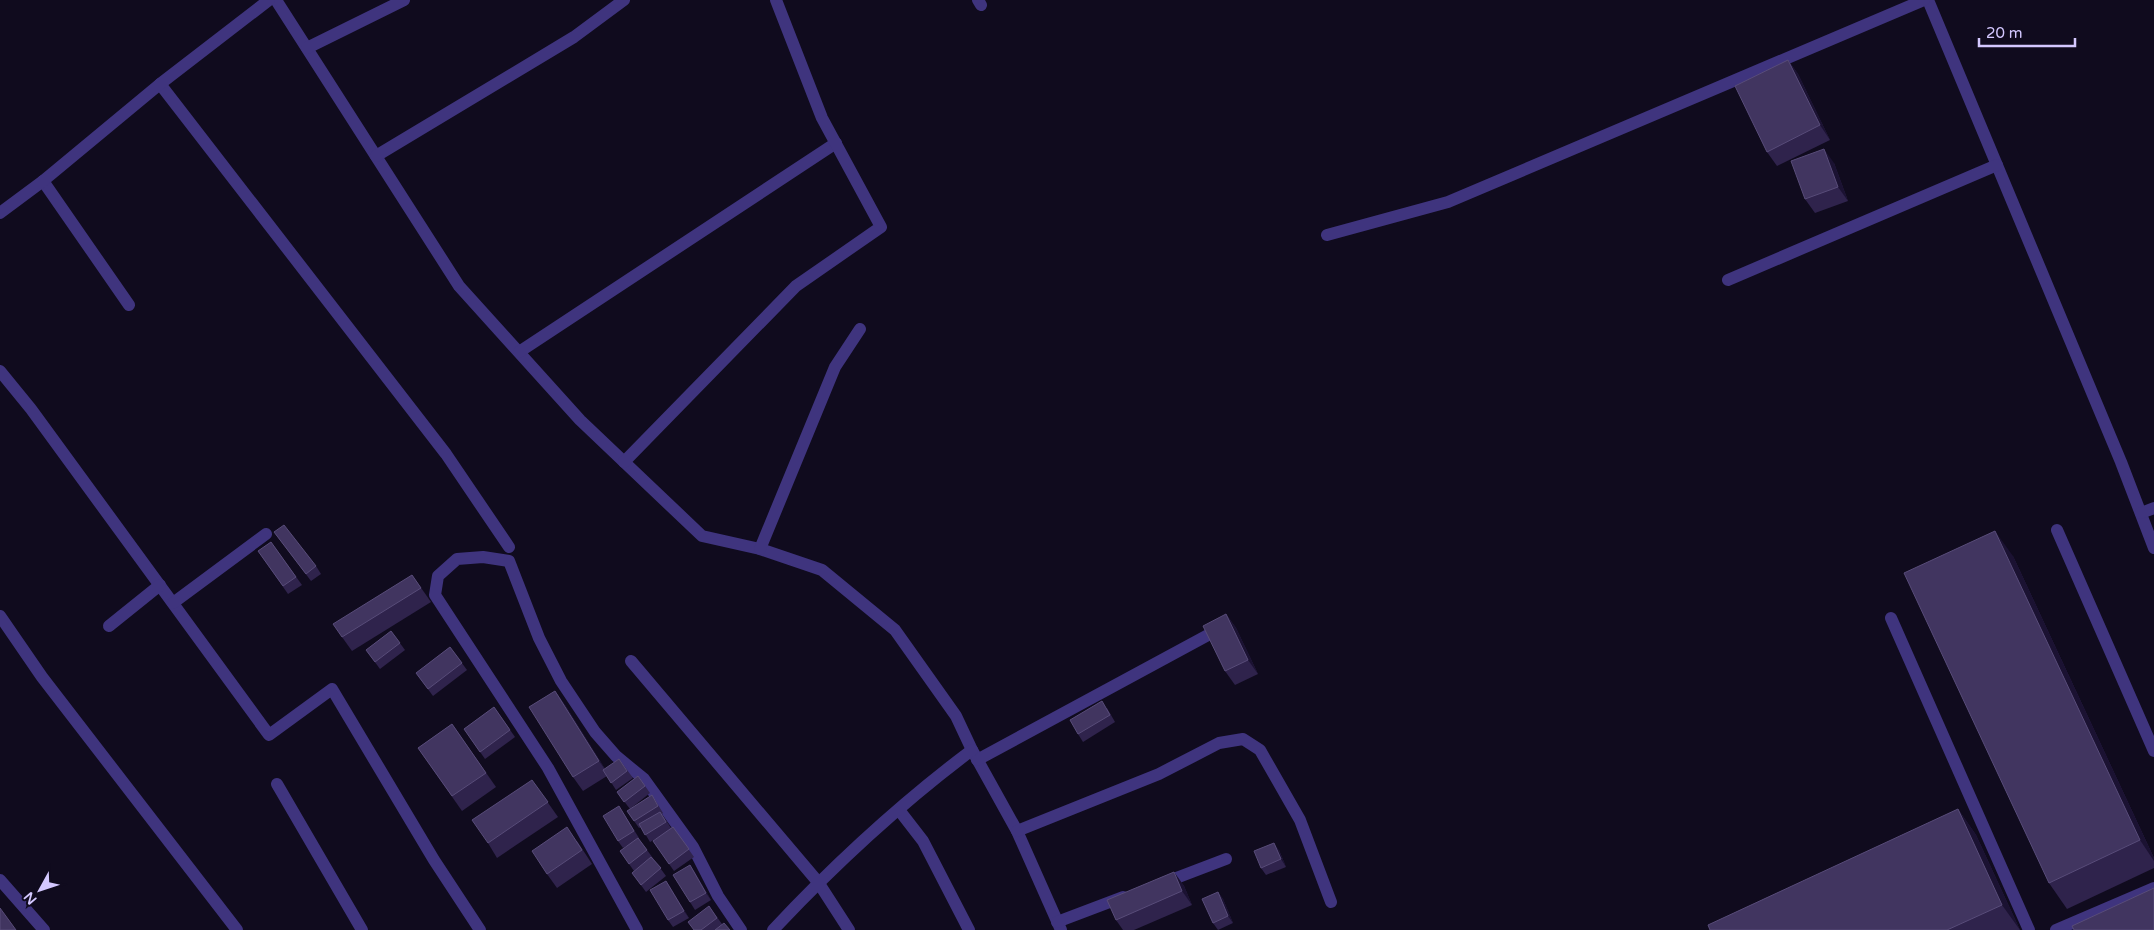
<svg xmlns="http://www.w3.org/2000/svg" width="2154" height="930" font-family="'Varela Round',sans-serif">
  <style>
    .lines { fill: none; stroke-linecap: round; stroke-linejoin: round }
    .minor { stroke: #3f347e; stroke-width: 12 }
    .wall { fill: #2f234c }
    .shaded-wall { fill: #1b1232 }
    .building { fill: #413560; stroke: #584c79 }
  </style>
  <rect width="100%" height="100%" fill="#100b1e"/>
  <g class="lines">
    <!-- minor -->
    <g class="minor">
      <path d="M276,0L459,286L580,420L702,536L760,549L822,570L895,630L956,716L972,750L1017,831L1061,930"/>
      <path d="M978,0L981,5"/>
      <path d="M1928,0L2121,462L2154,548"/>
      <path d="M307,48L404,0"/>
      <path d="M160,84L446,454L509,547"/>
      <path d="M376,156L574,37L624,0"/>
      <path d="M43,181L129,305"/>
      <path d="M0,213L43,181L160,84L269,0"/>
      <path d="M1327,235L1448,202L1924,0"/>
      <path d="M1728,280L1997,165"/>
      <path d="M519,352L836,143"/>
      <path d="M0,371L31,409L269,735L332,689L434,860L480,930"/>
      <path d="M624,462L796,286L881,227L822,118L776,0"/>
      <path d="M2141,513L2154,508"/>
      <path d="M2057,530L2154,751"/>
      <path d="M760,549L835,367L860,329"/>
      <path d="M173,603L266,534"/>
      <path d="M0,616L42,677L237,930"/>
      <path d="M1891,618L2029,930"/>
      <path d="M109,626L160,585"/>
      <path d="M631,661L818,882L849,930"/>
      <path d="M977,760L1221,628"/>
      <path d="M277,784L362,930"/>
      <path d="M899,810L923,841L969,930"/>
      <path d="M1017,831L1159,774L1219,743L1243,739L1260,750L1300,820L1331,902"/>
      <path d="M0,880L44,930"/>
      <path d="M1163,883L1226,859"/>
      <path d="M1057,922L1123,897"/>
      <path d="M637,930L548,768L435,595L438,576L457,559L483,557L509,561L539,638L561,681L595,732L616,756L644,779L693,847L718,896L741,930"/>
      <path d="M773,930C834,865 900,804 972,750"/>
      <path d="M2056,930L2154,888"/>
    </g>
  </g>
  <!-- wall -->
  <g class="wall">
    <path d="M1788,60L1798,74L1830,140L1777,166L1767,152Z"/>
    <path d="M1834,163L1848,201L1815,213L1805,199Z"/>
    <path d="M274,532L316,566L321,574L311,581Z"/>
    <path d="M271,542L302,585L288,594L258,551Z"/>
    <path d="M2013,556L2154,858V868L2067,909L2049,883Z"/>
    <path d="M412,575L431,602L352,651L342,637Z"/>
    <path d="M1226,614L1236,628L1258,674L1235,685L1225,671Z"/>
    <path d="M391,631L405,650L380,669L366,650Z"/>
    <path d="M450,647L467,670L433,696L416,673Z"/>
    <path d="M555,691L565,705L605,769L619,759L633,778L616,790L607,776L583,791L573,777Z"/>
    <path d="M494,707L515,737L485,759L464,729Z"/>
    <path d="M1107,708L1115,722L1083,742L1078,734Z"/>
    <path d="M452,724L496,787L462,811L418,748Z"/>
    <path d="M638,776L650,793L630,809L617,792Z"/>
    <path d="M532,780L558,817L497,858L488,843Z"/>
    <path d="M652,795L663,813L662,814L671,828L673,827L694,857L674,871L653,841L659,837L650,842L641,827L639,828L627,811Z"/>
    <path d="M1958,809L1976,835L2020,930H1710Z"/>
    <path d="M624,814L639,838V839L666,876L646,892L632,873L634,871L620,851L630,844L623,848L618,841Z"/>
    <path d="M577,841L592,864L557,888L547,874Z"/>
    <path d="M1279,850L1286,867L1266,875L1261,868Z"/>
    <path d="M690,865L711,900L695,910L690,902Z"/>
    <path d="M1174,872L1184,886L1192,905L1134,930H1123L1116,920Z"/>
    <path d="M666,881L689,918L673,927L668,920Z"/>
    <path d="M1218,892L1223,899L1233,923L1218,930L1213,923Z"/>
    <path d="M709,906L722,924L730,930H694Z"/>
  </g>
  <!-- shaded-wall -->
  <g class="shaded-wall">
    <path d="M1788,60L1798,74L1830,140L1820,125Z"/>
    <path d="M1824,149L1834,163L1848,201L1838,187Z"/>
    <path d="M1995,531L2013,556L2154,858V861L2140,840Z"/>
    <path d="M1226,614L1236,628L1258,674L1248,660Z"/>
    <path d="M555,691L565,705L609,775L599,761Z"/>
    <path d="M1958,809L1976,835L2020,930L2002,905Z"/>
    <path d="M1274,843L1279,850L1286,867L1281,859Z"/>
    <path d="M690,865L695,872L711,900L706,893Z"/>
    <path d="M1174,872L1184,886L1192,905L1182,891Z"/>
    <path d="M666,881L671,888L689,918L684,911Z"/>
    <path d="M1218,892L1223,899L1233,923L1228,916Z"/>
  </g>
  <!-- building -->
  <g class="building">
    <path d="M1788,60L1820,125L1767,152L1735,86Z"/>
    <path d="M1824,149L1838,187L1805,199L1791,161Z"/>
    <path d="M284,525L316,566L306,574L274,532Z"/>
    <path d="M1995,531L2140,840L2049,883L1904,573Z"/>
    <path d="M271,542L296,577L283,586L258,551Z"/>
    <path d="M412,575L421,588L342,637L333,624Z"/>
    <path d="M1226,614L1248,660L1225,671L1203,626Z"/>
    <path d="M391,631L400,643L375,662L366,650Z"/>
    <path d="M450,647L462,663L428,689L416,673Z"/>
    <path d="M555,691L599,761L573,777L529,707Z"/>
    <path d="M1102,701L1110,715L1078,734L1070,720Z"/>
    <path d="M494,707L510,730L480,752L464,729Z"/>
    <path d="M452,724L486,773L452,796L418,748Z"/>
    <path d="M619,759L627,771L611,783L603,770Z"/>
    <path d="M638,776L645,786L624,802L617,792Z"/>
    <path d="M532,780L548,802L488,843L472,820Z"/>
    <path d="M652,795L658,806L634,821L627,811Z"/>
    <path d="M619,806L634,831L618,841L603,816Z"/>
    <path d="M1958,809L2002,905L1947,930H1710L1708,925Z"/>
    <path d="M660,812L666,822L645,835L639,824Z"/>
    <path d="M567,827L582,850L547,874L532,851Z"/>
    <path d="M673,827L689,849L669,864L653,841Z"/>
    <path d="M638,838L647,850L629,864L620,851Z"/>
    <path d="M1274,843L1281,859L1261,868L1254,851Z"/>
    <path d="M651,857L661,868L641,885L632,873Z"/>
    <path d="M690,865L706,893L690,902L673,875Z"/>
    <path d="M1174,872L1182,891L1116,920L1107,900Z"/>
    <path d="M666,881L684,911L668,920L650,890Z"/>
    <path d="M2154,888V930H2074L2072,926Z"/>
    <path d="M1218,892L1228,916L1213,923L1202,899Z"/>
    <path d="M709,906L717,918L701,930H694L688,922Z"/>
    <path d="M0,908L16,930H0Z"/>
    <path d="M724,923L730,930H715Z"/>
  </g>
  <!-- north arrow -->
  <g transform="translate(40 890) rotate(230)" stroke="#100b1e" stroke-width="4" paint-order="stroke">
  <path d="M0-4L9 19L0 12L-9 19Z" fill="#d4c8ff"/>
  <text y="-8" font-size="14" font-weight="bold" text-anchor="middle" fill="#d4c8ff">N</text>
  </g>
  <!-- scale -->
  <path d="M1979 38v8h96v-8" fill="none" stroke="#d4c8ff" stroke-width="2.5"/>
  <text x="1986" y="38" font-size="15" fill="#d4c8ff" stroke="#100b1e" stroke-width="4" paint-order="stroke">20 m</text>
</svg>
